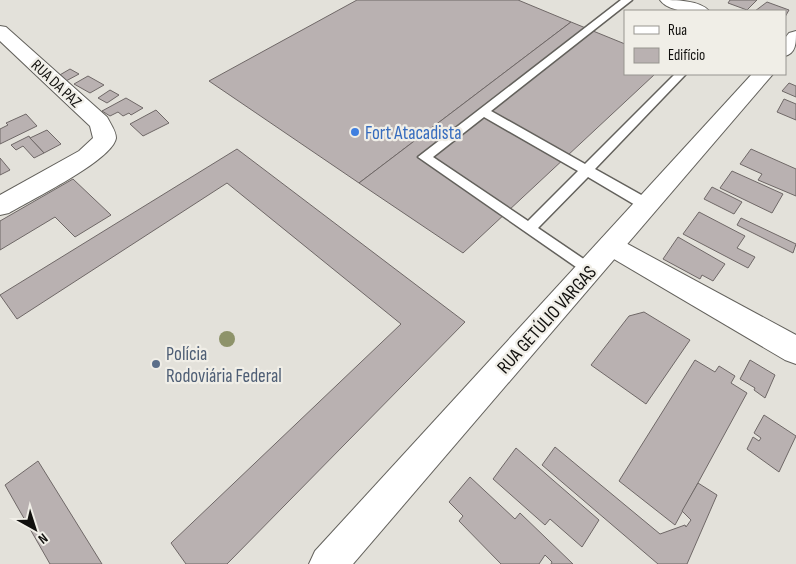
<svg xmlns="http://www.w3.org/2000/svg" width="796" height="564" font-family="'Sofia Sans Condensed',sans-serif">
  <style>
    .building { fill: #b9b1b1; stroke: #6f6867 }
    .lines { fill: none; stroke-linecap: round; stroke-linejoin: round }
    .lane-casing { stroke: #63615c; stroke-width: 3 }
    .street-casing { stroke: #63615c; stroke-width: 2 }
    .secondary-casing { stroke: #63615c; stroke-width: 2 }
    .lane { fill: #fff; fill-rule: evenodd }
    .street { fill: #fff; fill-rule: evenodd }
    .secondary { fill: #fff; fill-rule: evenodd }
    .tree { fill: #8e936a }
    .shop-dot { fill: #3f7fe0; stroke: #f0eee7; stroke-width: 2 }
    .service-dot { fill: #5c6f8a; stroke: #f0eee7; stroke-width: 2 }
    .labels { text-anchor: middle; stroke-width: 4.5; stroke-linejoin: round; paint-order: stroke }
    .far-street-label { font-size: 16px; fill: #11100e; stroke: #f0eee7 }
    .shop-label { font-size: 19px; fill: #366cbe; stroke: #f0eee7; text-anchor: start }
    .street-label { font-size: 19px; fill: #11100e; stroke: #f0eee7 }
    .service-label { font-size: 19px; fill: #4e5e75; stroke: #f0eee7; text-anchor: start }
  </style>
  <rect width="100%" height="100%" fill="#e3e1da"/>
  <!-- building -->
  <g class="building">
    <path d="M357,0H518L571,22L359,183L209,81Z"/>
    <path d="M730,0H757L747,10L728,3Z"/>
    <path d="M767,2L789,10L785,17V11H755Z"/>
    <path d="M571,22L625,44V74H655L463,253L359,183Z"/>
    <path d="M70,69L79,74L66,81L58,76Z"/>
    <path d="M88,76L104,85L90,93L74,84Z"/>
    <path d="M789,83L796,86V97L782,91Z"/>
    <path d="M110,90L119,95L107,103L98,98Z"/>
    <path d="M126,98L143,108L131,115L129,113L123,116L118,112L110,116L102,111Z"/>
    <path d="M784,99L796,104V120L777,112Z"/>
    <path d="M156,110L169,123L143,136L130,124Z"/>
    <path d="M26,114L37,126L0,144V129L8,125L6,123Z"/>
    <path d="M47,130L61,144L44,153L30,138Z"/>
    <path d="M29,136L30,138L44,153L34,158L23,146L16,150L11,145Z"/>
    <path d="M237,149L465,322L227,564H186L171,543L401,324L227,183L17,319L0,295Z"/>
    <path d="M751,149L796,169V196L758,180L762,174L740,164Z"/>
    <path d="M0,158L10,170L0,175Z"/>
    <path d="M732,171L783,194L772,213L720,188Z"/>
    <path d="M73,179L111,215L75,237L55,217L0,250V221Z"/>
    <path d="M712,187L742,202L734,214L704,199Z"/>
    <path d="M699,212L745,236L737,248L755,257L748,268L683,234Z"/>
    <path d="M741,218L796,244L793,253L737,225Z"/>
    <path d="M678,237L725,264L713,281L702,275L700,279L663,259Z"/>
    <path d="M644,312L690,340L646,404L591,365L629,316Z"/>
    <path d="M695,360L715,372L719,366L735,376L731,383L747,393L675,525L619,481Z"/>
    <path d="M750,360L775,375L765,398L754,390L755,388L740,379Z"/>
    <path d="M764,415L796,436L779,472L747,449L753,437L759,441L761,438L754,433Z"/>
    <path d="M555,447L660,534L685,525L686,527L691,520L682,511L698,483L717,495L687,564H658L542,465Z"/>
    <path d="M516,448L599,520L582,547L550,519L545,525L493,479Z"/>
    <path d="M38,461L102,564H50L5,485Z"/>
    <path d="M470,477L515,519L520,513L573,564H551L552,562L545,555L539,564H501L459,521L463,516L449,502Z"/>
  </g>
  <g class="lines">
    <!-- lane casing -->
    <g class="lane-casing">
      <path id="lane" d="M621,0H632L491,111L585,164L675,74H686L595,169L652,201L654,205L652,209H642L588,177L538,228L594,266L596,270L594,274L589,276L418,157ZM484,117L578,171L528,221L433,157Z"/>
    </g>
    <!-- street casing -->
    <g class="street-casing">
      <g id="street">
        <path d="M0,26L6,27L107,117C110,123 116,131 116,138C113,160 29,201 9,213L0,215V195L79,151L93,138L90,126L0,41Z"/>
        <path d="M611,235L796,335V364L785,360L602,252L598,245L602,238Z"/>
      </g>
    </g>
    <!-- secondary casing -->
    <g class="secondary-casing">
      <g id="secondary">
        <path d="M660,0C675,0 700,0 709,11C695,12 669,13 660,0Z"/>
        <path d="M796,31C796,43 796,53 785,56V38L789,33Z"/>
        <path d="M752,74H773L353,564H309L315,551Z"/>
      </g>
    </g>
    <!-- lane -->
    <use href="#lane" class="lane"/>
    <!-- street -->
    <use href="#street" class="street"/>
    <!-- secondary -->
    <use href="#secondary" class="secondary"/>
  </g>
  <!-- trees -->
  <circle class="tree" cx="227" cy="339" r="8"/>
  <!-- markers -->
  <circle class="shop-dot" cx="355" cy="132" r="5"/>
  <circle class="service-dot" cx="156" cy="364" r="5"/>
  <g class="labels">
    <!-- far-street labels -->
    <g class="far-street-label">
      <text transform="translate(57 83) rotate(43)" y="6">RUA DA PAZ</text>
    </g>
    <!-- shop labels -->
    <g class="shop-label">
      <text x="365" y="139">Fort Atacadista</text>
    </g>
    <!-- street labels -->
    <g class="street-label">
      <text transform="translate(546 319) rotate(-48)" y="7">RUA GETÚLIO VARGAS</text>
    </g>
    <!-- service labels -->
    <g class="service-label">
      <text x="166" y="360">Polícia<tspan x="166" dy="22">Rodoviária Federal</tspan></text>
    </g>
  </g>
  <!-- legend -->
  <rect x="624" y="10" width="162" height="65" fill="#f0eee7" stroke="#979590"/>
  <rect x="634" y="26" width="25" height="8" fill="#ffffff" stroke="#979590"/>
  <text x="668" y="35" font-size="15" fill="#11100e">Rua</text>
  <rect x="634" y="48" width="25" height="15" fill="#b9b1b1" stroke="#979590"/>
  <text x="668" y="60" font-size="15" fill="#11100e">Edifício</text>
  <!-- north arrow -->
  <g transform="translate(35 529) rotate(141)" stroke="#f0eee7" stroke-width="4" paint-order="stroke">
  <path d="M0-4L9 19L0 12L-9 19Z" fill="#11100e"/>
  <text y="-8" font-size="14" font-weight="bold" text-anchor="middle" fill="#11100e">N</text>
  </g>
</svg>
